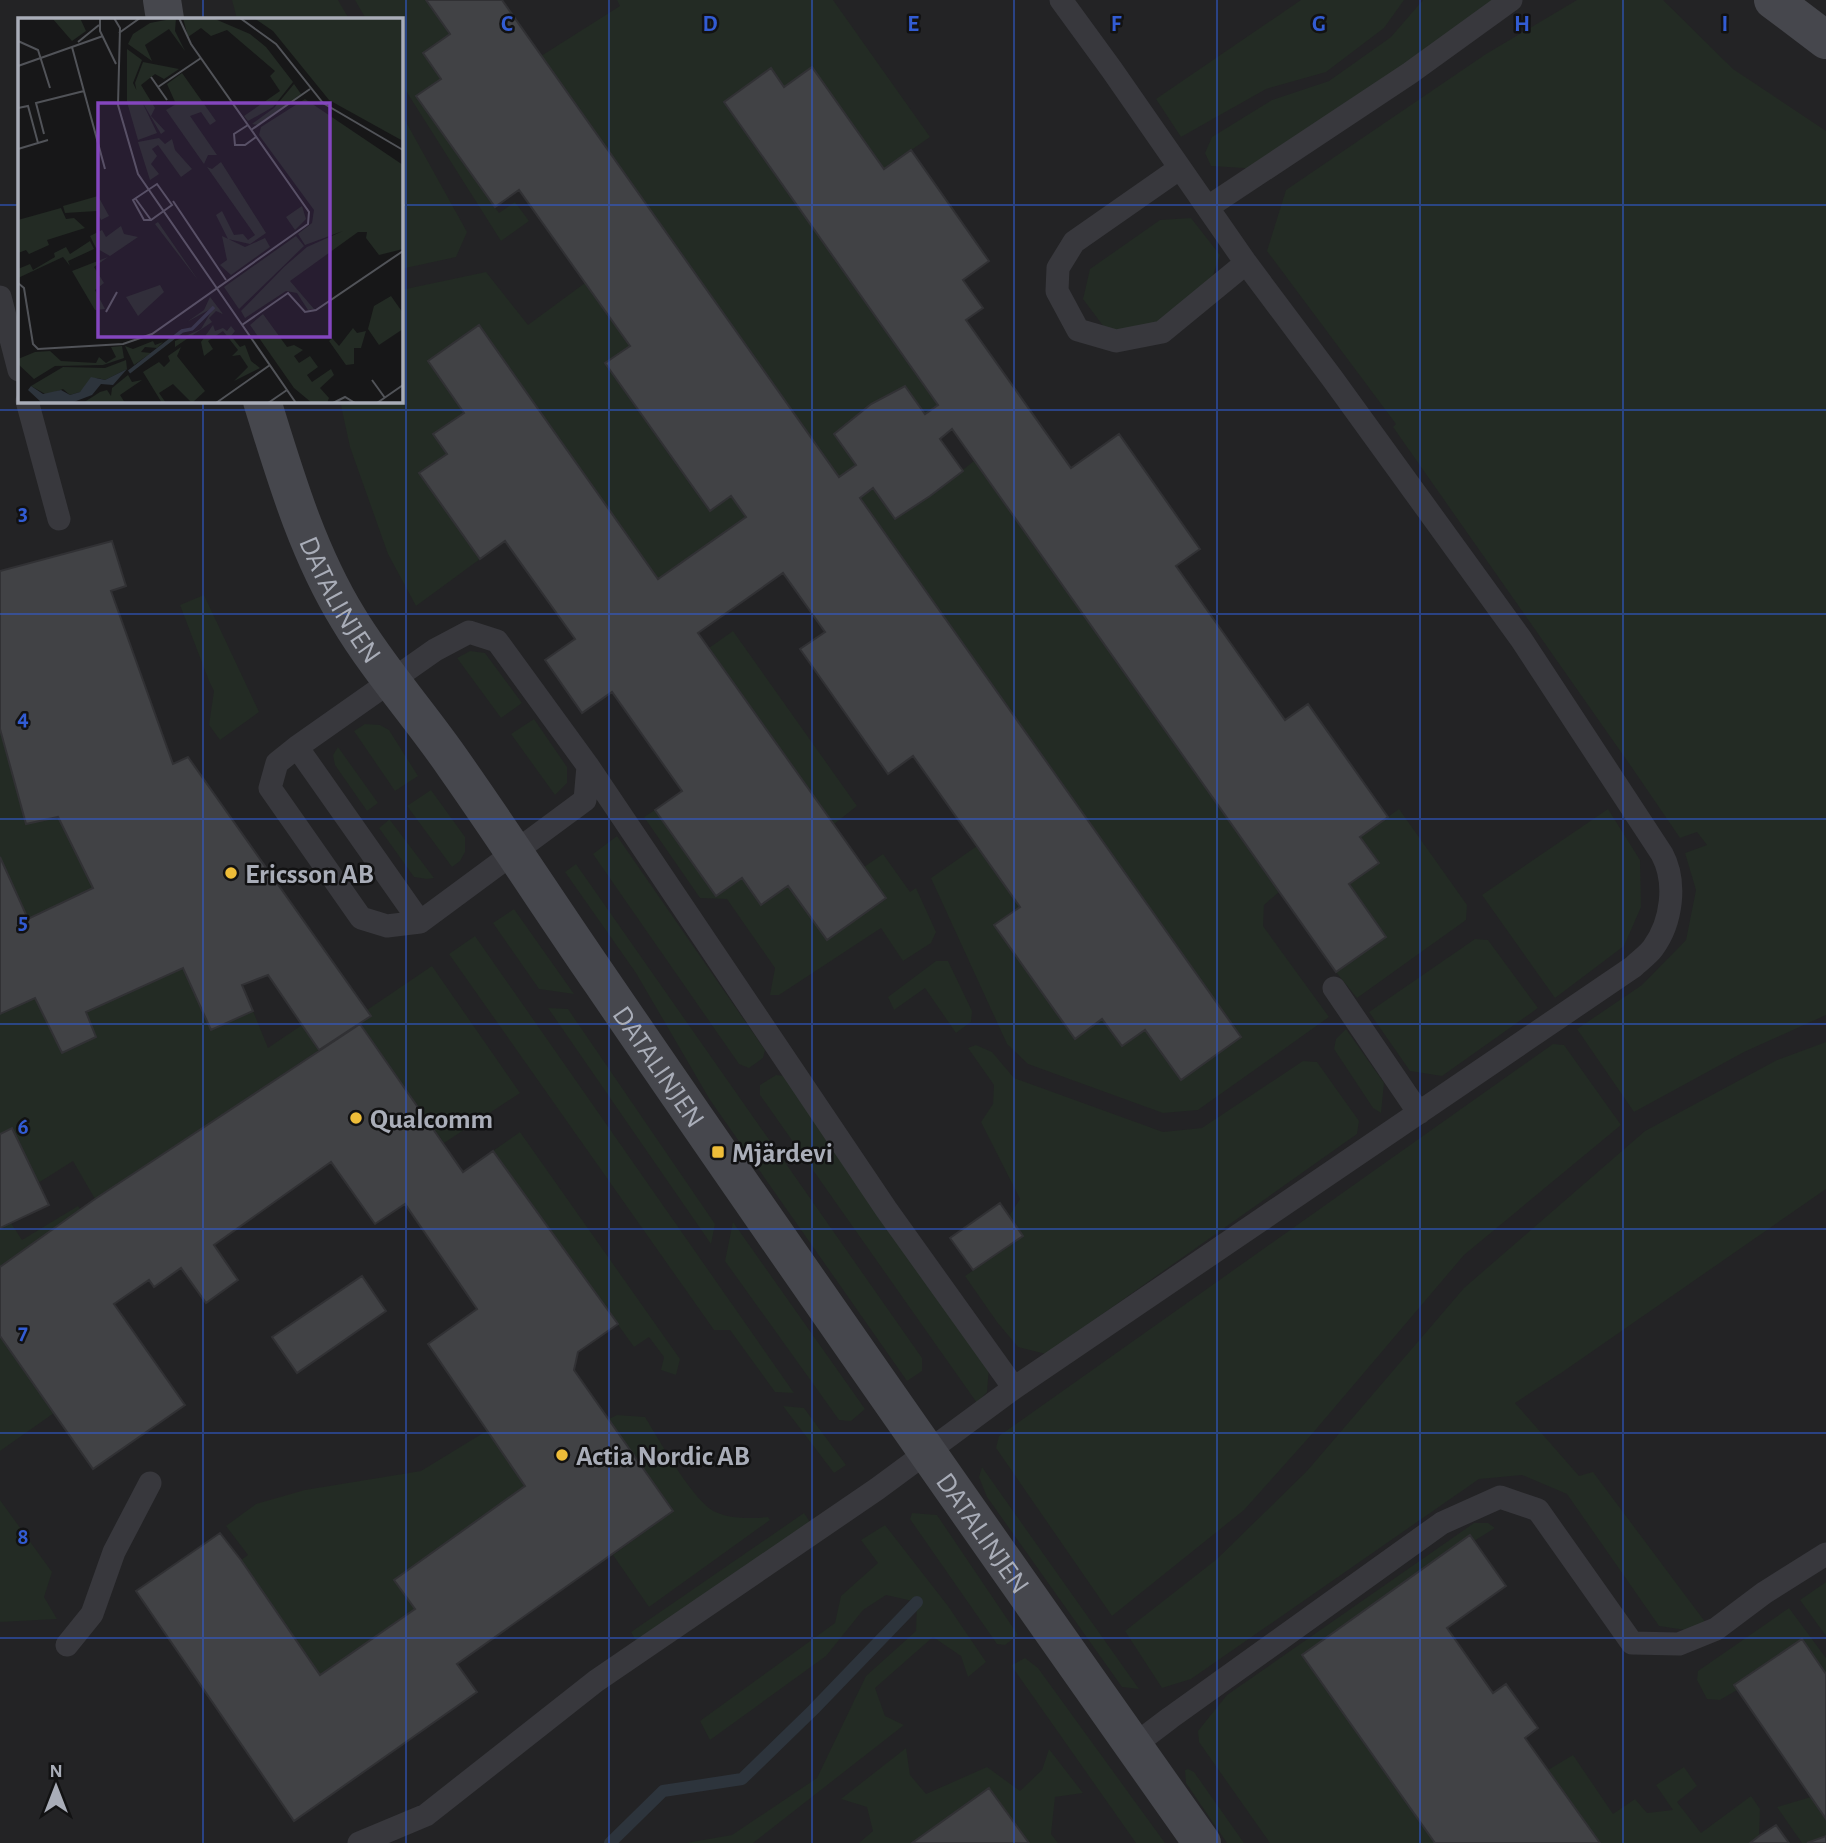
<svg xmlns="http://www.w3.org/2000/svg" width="1826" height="1843" viewBox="0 0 1826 1843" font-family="'Alegreya Sans',sans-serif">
  <rect width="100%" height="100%" fill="#171718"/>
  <!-- built -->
  <path fill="#232325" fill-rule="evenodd" d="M 0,0 L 1826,0 L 1826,1843 L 0,1843 ZM 19,19 L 401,19 L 401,401 L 19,401 Z"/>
  <!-- green -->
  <path fill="#232b24" d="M 232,0 L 338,0 L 349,19 L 237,19 Z
    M 355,0 L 426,0 L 450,34 L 423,53 L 441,79 L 416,96 L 499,213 L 515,202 L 529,221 L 501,241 L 401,83 L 401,19 L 366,19 Z
    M 617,0 L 833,0 L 930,137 L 884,169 L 812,67 L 784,87 L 771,69 L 724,102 L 938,405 L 925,414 L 905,386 L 871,404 L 835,434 L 856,465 L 839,477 L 541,56 L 620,6 Z
    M 1301,0 L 1404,0 L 1384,28 L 1326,72 L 1266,89 L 1181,137 L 1156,99 Z
    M 1423,0 L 1499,0 L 1260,169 L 1211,166 L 1205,153 L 1212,137 L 1272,100 L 1329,81 L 1391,37 Z
    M 1577,0 L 1663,0 L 1733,69 L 1826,131 L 1826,1015 L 1744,1052 L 1634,1112 L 1577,1029 L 1642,985 L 1686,940 L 1696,890 L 1685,853 L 1707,845 L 1697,832 L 1680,838 L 1635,772 L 1393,427 L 1396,424 L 1267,251 L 1286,190 L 1486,54 Z
    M 401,113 L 467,232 L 456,257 L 401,269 Z
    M 1191,218 L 1220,255 L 1212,278 L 1156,325 L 1122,334 L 1104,327 L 1083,299 L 1090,269 L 1160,220 Z
    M 486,272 L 528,325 L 585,283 L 630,346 L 605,364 L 709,511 L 731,496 L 746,517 L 658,579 L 478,325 L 428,361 L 464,413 L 434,434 L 447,454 L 419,473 L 480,559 L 416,606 L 388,554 L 350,447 L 340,401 L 401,401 L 401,290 Z
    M 974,461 L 1279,892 L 1264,905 L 1263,926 L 1329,1017 L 1198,1110 L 1163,1113 L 1028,1064 L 1007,1044 L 931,878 L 977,846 L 1020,907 L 994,925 L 1074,1038 L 1102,1019 L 1122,1046 L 1145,1030 L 1181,1080 L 1241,1037 L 860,498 L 873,488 L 895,518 L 930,496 Z
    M 204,595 L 259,712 L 220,740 L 209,725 L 214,691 L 209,681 L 180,605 Z
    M 733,631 L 857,806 L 834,824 L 709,648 Z
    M 470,651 L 485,653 L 522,703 L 501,718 L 457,658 Z
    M 534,719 L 567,767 L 567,783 L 555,795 L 511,734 Z
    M 365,724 L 380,725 L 389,730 L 418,776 L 395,791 L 354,731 Z
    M 0,729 L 26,823 L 58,817 L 93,888 L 28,919 L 0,857 Z
    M 338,747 L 378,803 L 367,811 L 335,765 L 333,755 Z
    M 431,790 L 465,837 L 465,852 L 460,861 L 452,867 L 407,806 Z
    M 1399,809 L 1467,905 L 1466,920 L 1357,998 L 1336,972 L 1386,937 L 1349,884 L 1379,863 L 1360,837 Z
    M 1608,809 L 1640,860 L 1641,907 L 1624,946 L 1555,998 L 1482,895 Z
    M 655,810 L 716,896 L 742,878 L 762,905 L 788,886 L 827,940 L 886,899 L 864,867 L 883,854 L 910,892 L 916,888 L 936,932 L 931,943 L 903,961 L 881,928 L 779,995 L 770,995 L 775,968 L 727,899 L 700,898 L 644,817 Z
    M 390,819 L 390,820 L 434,878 L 427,879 L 414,877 L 379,828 Z
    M 617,836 L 765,1050 L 763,1058 L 749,1068 L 739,1064 L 593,854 Z
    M 576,864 L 922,1358 L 922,1371 L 907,1381 L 710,1100 L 636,973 L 565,872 Z
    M 514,909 L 574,994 L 539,989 L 493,923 Z
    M 475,936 L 794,1393 L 775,1392 L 730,1330 L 714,1330 L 449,954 Z
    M 1475,939 L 1488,940 L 1538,1008 L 1442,1076 L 1410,1071 L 1369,1012 Z
    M 936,961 L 948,961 L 972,1011 L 971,1022 L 956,1033 L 925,988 L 894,1010 L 888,997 Z
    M 432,966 L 520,1093 L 444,1143 L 360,1024 L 371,1016 L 367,1010 Z
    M 183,968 L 211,1030 L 253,1011 L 268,1048 L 302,1025 L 319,1050 L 95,1199 L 73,1161 L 38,1183 L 13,1128 L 0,1134 L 0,1014 L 35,998 L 63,1053 L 96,1037 L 86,1012 Z
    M 548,1008 L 568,1009 L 715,1224 L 711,1244 Z
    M 1346,1029 L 1384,1083 L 1381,1113 L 1373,1108 L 1334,1049 L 1336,1039 Z
    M 1826,1042 L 1826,1189 L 1564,1371 L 1515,1403 L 1579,1476 L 1593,1472 L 1706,1623 L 1692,1631 L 1659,1626 L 1567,1494 L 1522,1475 L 1479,1479 L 1191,1679 L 1162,1688 L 1125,1631 L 1217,1559 L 1307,1471 L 1464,1288 L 1645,1131 L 1777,1060 Z
    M 1553,1044 L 1564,1045 L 1621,1125 L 1464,1255 L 1312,1434 L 1244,1510 L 1112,1616 L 996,1448 L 999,1436 Z
    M 976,1045 L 992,1052 L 1014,1078 L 1163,1132 L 1202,1128 L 1303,1061 L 1317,1062 L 1359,1121 L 1357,1134 L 1046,1354 L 1018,1347 L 997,1322 L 965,1276 L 1023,1236 L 1009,1216 L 1020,1199 L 981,1122 L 993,1104 L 994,1085 L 968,1048 Z
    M 776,1075 L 785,1076 L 989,1367 L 987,1392 L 977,1403 L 760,1095 L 760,1085 Z
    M 520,1132 L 680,1359 L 676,1375 L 661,1370 L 664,1357 L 649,1337 L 634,1347 L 493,1151 Z
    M 78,1206 L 81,1210 L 0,1267 L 0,1228 L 11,1223 L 22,1240 Z
    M 733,1222 L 865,1409 L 851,1421 L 839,1420 L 725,1261 Z
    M 0,1336 L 54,1413 L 0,1451 Z
    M 783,1406 L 804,1408 L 846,1465 L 834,1473 Z
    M 617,1415 L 645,1417 C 661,1443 687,1490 709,1508 C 722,1519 751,1519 768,1517 L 770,1520 L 649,1607 L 613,1555 L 673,1511 L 609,1419 Z
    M 488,1430 L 525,1486 L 394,1580 L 415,1609 L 320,1675 L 241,1560 L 248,1555 L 226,1526 L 256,1504 L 305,1490 L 421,1471 Z
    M 982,1467 L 1139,1689 L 1122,1687 L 987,1497 L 979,1477 Z
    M 0,1500 L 52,1572 L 44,1597 L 57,1619 L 0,1622 Z
    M 804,1513 L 810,1522 L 637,1643 L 631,1632 Z
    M 912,1513 L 937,1515 L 1018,1635 L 1005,1645 L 997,1644 L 910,1519 Z
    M 1474,1523 L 1488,1523 L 1495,1528 L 1474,1541 L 1470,1536 L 1302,1655 L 1435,1843 L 1270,1843 L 1199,1742 L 1198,1731 L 1227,1695 Z
    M 885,1525 L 948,1606 L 986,1662 L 968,1677 L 961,1656 L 933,1637 L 875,1688 L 885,1716 L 904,1725 L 753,1843 L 686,1843 L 732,1835 L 817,1778 L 866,1676 L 916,1631 L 917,1602 L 886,1595 L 863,1610 L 826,1656 L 710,1740 L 700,1721 L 835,1623 L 841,1596 L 878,1563 L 861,1540 Z
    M 1826,1582 L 1826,1636 L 1800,1600 Z
    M 1789,1608 L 1826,1658 L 1826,1674 L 1801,1639 L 1734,1685 L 1737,1690 L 1720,1700 L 1707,1699 L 1697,1680 L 1698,1671 Z
    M 1025,1658 L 1038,1668 L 1165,1843 L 1136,1843 L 1013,1668 L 1012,1665 Z
    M 906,1748 L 910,1775 L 926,1794 L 987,1767 L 1020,1791 L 1042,1770 L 1049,1749 L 1083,1793 L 1055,1797 L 1051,1834 L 1058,1843 L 1029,1843 L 989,1788 L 912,1843 L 859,1843 L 873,1831 L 867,1807 L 841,1799 Z
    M 1573,1755 L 1613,1814 L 1635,1799 L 1647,1813 L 1673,1810 L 1656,1785 L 1684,1767 L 1697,1786 L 1677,1802 L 1701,1833 L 1751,1796 L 1760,1809 L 1759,1836 L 1750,1843 L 1600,1843 L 1548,1770 Z
    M 1188,1769 L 1194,1772 L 1244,1843 L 1227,1843 L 1186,1783 L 1185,1770 Z
    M 1811,1797 L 1826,1819 L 1826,1836 L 1807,1843 L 1802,1843 L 1777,1807 Z"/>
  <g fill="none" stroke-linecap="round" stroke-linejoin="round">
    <!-- stream -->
    <path stroke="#2d343c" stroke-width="12" d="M 610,1843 L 663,1791 L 742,1779 L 813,1710 L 917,1602"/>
  </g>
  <!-- building -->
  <path fill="#414245" stroke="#313134" stroke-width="2" d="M 426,0 L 502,0 L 839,477 L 856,465 L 834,434 L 871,404 L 905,386 L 925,414 L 938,405 L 724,102 L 771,68 L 784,87 L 812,67 L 884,169 L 911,150 L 989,261 L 963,280 L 983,308 L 966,320 L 1071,468 L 1119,434 L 1200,549 L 1176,566 L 1285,720 L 1308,704 L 1388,817 L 1360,837 L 1379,863 L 1349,884 L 1386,937 L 1336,972 L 952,429 L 940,439 L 963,471 L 930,496 L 895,519 L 873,488 L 860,498 L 1241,1037 L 1181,1080 L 1145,1030 L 1122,1046 L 1102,1019 L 1075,1039 L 994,925 L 1020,907 L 913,756 L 888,774 L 800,649 L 825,632 L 783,573 L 698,633 L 886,898 L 827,940 L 788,886 L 761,905 L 742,878 L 716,896 L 655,810 L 682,791 L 612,692 L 582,713 L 545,660 L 575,639 L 505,541 L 480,559 L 419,473 L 447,454 L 433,434 L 464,413 L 428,361 L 479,325 L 658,579 L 746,517 L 731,496 L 710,511 L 605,363 L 630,346 L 519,190 L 495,207 L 416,96 L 441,79 L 423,53 L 450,34 Z
    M 112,541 L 126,586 L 111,591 L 173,764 L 188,757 L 371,1016 L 319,1050 L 268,975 L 242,985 L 253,1011 L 211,1030 L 183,968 L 86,1012 L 96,1037 L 62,1053 L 35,998 L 0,1014 L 0,857 L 28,919 L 93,888 L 58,817 L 26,824 L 0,729 L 0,571 Z
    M 360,1024 L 463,1172 L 493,1151 L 618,1324 L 578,1352 L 574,1370 L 673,1511 L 457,1664 L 477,1692 L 294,1821 L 136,1591 L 220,1533 L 241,1560 L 320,1675 L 415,1609 L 394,1580 L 525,1486 L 428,1344 L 477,1309 L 405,1204 L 375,1224 L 331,1162 L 214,1245 L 238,1280 L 206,1303 L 181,1268 L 154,1287 L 149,1280 L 114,1304 L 185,1405 L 93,1469 L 0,1336 L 0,1267 L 95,1199 Z
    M 12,1128 L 49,1205 L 0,1228 L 0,1134 Z
    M 1000,1203 L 1023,1236 L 973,1270 L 950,1238 Z
    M 362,1276 L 386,1311 L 297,1373 L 272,1337 Z
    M 1470,1535 L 1506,1586 L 1447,1628 L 1493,1693 L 1506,1684 L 1538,1728 L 1525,1738 L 1600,1843 L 1435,1843 L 1302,1655 Z
    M 1802,1639 L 1826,1674 L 1826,1819 L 1734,1685 Z
    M 989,1788 L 1029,1843 L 912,1843 Z
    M 1776,1825 L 1789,1843 L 1750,1843 L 1759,1836 Z
    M 1826,1836 L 1826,1843 L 1807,1843 Z"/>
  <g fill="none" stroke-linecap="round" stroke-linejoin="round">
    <!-- lane -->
    <path stroke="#38383d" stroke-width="23" d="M 1180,168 L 1074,242 L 1058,268 L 1057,291 L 1078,330 L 1116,341 L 1162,332 L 1246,263
      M 1208,207 L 1410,73 L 1511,0
      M 0,297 L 19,370
      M 27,401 L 59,519
      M 469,632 L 497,641 L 588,766 L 585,800 L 420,922 L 387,926 L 361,918 L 270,788 L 277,763 L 297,747 L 435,650 Z
      M 297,747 L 420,922
      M 588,766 L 886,1209 L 1014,1388
      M 1334,988 L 1419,1113
      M 67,1645 L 92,1614 L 114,1552 L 150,1483
      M 1133,1746 L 1170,1718 L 1442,1523 L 1500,1497 L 1538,1510 L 1632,1643 L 1679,1644 L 1716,1629 L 1764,1593 L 1826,1554
      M 359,1843 L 426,1815 L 596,1681 L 877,1489 L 1014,1388 L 1633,967 C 1639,961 1648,955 1653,948 C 1672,922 1677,882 1662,854 L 1521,639 L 1332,378 L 1246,263 L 1112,70 L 1061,0"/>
    <!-- secondary -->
    <g stroke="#46474d" stroke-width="38">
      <path d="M 162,0 L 165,19"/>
      <path d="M 1773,0 L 1826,40"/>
      <path id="s1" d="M 262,401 C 285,475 307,551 348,618 C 379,670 421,716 455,766 C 505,837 552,910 601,981 C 799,1271 1000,1557 1202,1843"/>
    </g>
  </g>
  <!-- grid -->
  <path fill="none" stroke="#325cd3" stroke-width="2" stroke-opacity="0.55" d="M 203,0 L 203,19M 406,0 L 406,1843M 609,0 L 609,1843M 812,0 L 812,1843M 1014,0 L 1014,1843M 1217,0 L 1217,1843M 1420,0 L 1420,1843M 1623,0 L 1623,1843M 0,205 L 19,205M 401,205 L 1826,205M 203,401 L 203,1843M 0,410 L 1826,410M 0,614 L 1826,614M 0,819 L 1826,819M 0,1024 L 1826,1024M 0,1229 L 1826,1229M 0,1433 L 1826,1433M 0,1638 L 1826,1638"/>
  <!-- markers -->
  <g fill="#eebd39" stroke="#121213" stroke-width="2.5">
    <circle cx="231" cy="873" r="7"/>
    <circle cx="356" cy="1118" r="7"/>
    <rect x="711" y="1145" width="14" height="14" rx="3.5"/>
    <circle cx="562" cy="1455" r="7"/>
  </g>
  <g text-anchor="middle" stroke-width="5" stroke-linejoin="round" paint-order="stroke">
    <!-- street labels -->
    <g font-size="28" fill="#a9adb8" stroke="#121213">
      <text dy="10" stroke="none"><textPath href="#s1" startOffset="214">DATALINJEN</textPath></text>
      <text dy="10" stroke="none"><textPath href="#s1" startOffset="780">DATALINJEN</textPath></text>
      <text dy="10" stroke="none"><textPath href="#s1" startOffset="1348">DATALINJEN</textPath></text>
    </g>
    <!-- poi labels -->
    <g font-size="28" font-weight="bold" fill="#a9adb8" stroke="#121213" text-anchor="start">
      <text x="245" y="883">Ericsson AB</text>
      <text x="370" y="1128">Qualcomm</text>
      <text x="732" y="1162">Mjärdevi</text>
      <text x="576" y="1465">Actia Nordic AB</text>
    </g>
  </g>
  <!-- overview -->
  <g transform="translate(18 18)">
    <rect width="385" height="385" fill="#171718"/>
    <path d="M 34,0 L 62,0 L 68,13 L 54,23 ZM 158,0 L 157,13 L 167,33 L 151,11 L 127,27 L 134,43 L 110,26 L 115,16 L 132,5 ZM 165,0 L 197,1 L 232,16 L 248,29 L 275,64 L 255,89 L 230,103 L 226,98 L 262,73 L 252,58 L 257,53 L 209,12 L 193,18 L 183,10 L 170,19 ZM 236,0 L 385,0 L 385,123 L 311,82 L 255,13 ZM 109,31 L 124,42 L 115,65 L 139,115 L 120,122 L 109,84 ZM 125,44 L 161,51 L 146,61 L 137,56 L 123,67 L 137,90 L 133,98 L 147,113 L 143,116 L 119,75 L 117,65 ZM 164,55 L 198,103 L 192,107 L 183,94 L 172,98 L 199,137 L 190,137 L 186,146 L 148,92 L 158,86 L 149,66 ZM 276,66 L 283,76 L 240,107 L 234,106 L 256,90 ZM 287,81 L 385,147 L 385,231 L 361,237 L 348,220 L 349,214 L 340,214 L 272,263 L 296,291 L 290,292 L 279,275 L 268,273 L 227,300 L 223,293 L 266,249 L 289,229 L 325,213 L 287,227 L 280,216 L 294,205 L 296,192 L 241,117 L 243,109 ZM 141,120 L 147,126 L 154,121 L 157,132 L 174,151 L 163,159 L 140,127 L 134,131 L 139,138 L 133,146 L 141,156 L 132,162 L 120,124 ZM 203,144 L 248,215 L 232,226 L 210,221 L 198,197 L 204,193 L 216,217 L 225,216 L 230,222 L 237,217 L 189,149 L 194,151 ZM 80,178 L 91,198 L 83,202 L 79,193 L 47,195 L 45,188 ZM 284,188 L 288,201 L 277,212 L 268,199 ZM 43,190 L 48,201 L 56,200 L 67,210 L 29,222 L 31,227 L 11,236 L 8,232 L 0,235 L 0,202 ZM 140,204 L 180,262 L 137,206 ZM 103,208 L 106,216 L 120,219 L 92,238 L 78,230 L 72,218 L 84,212 L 88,219 ZM 204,218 L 227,229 L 247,220 L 252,229 L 213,257 L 202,247 L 209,242 ZM 278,218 L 286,228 L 221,291 L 206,269 ZM 72,223 L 76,231 L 50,243 L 52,248 L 45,239 L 0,260 L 0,251 L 12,246 L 15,252 L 37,239 L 36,235 L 48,229 L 52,236 ZM 90,239 L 76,249 L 86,265 L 77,272 L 87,291 L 77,292 L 54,253 ZM 142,267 L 146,274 L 120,298 L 108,279 ZM 373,278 L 385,295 L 385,311 L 361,327 L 350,311 L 356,288 ZM 192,279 L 205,296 L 198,293 L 191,300 L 194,304 L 157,329 L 157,323 L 183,311 L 196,289 L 169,304 L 186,292 ZM 245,296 L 269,329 L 276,327 L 285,332 L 276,338 L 281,345 L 292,338 L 300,349 L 289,357 L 294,364 L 313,351 L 316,357 L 302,370 L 311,380 L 309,385 L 294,385 L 276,370 L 232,307 ZM 195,307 L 197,313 L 205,310 L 209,313 L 213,308 L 217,313 L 213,318 L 222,329 L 227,327 L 233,343 L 242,350 L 216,363 L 230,349 L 222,337 L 214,338 L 220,332 L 205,313 L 190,323 L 195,331 L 186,338 L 183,324 ZM 335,310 L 339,315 L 348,313 L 343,330 L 336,330 L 336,346 L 328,347 L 311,323 L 314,320 L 321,328 ZM 135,323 L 137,327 L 145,324 L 139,330 L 127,329 L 123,334 L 133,335 L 116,347 L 107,328 L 115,331 ZM 104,328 L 106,340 L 85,347 L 37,348 L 16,361 L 0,346 L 0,341 L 17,334 L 32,333 L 43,343 L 78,345 L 81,339 L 88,345 L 98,339 L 93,329 ZM 163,329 L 159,338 L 187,373 L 174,385 L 155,366 L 141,375 L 148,385 L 144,385 L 125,354 L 141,344 L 146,349 L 152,343 L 150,338 ZM 108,342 L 109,351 L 87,362 L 79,360 L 62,374 L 52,377 L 45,371 L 29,377 L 13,368 L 45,349 L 87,350 ZM 110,357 L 114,364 L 124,362 L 102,377 L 107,385 L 65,385 L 82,374 L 89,372 L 93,378 L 94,370 Z" fill="#232b24"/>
    <path d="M 109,351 L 95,367 L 83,366 L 74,377 L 53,385 L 24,385 L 10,372 L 13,368 L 25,376 L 43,372 L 52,377 L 62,374 L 73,359 L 87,362 Z" fill="#2d343c"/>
    <path fill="none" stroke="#2d343c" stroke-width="3.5" d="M 111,354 L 164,313 L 174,311 L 196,289"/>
    <path fill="none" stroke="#515358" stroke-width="2" d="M 82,0 L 82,13 L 98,46M 96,0 L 102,10 L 100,87 L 120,156 L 278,385M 222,0 L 258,26 L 305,85 L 385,132M 101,15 L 122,0M 0,23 L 20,32 L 32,70M 60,24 L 81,7M 54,29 L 87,151M 0,48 L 85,18M 133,59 L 149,82M 140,69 L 183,40M 0,90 L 10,88 L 20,125M 230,107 L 216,116 L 217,127 L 227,127 L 238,119M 233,112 L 292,71M 26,116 L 18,85 L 66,73M 0,131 L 30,122M 139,166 L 154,187 L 133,202 L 126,202 L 115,182 ZM 117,180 L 133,202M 155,183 L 208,262M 0,265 L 6,270 L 15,326 L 20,331 L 105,326 L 134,316 L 290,206 L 291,194 L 173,26 L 161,0M 88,294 L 99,274M 224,307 L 270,275 L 287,294 L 298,292 L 385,233M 354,362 L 367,380M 198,385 L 252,347M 250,385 L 269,372M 315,385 L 327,379 L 337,385M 359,385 L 385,367"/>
    <path fill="#8446be" fill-opacity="0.15" stroke="#8446be" stroke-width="3.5" d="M 80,85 L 312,85 L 312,319 L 80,319 Z"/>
    <rect width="385" height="385" fill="none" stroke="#a9adb8" stroke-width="3.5"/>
  </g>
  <g font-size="23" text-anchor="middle" font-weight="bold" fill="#325cd3" stroke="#121213" stroke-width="5" stroke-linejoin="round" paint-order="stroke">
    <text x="507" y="31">C</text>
    <text x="710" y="31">D</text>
    <text x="913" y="31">E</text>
    <text x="1116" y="31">F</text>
    <text x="1319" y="31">G</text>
    <text x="1522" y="31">H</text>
    <text x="1725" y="31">I</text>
    <text x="23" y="520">3</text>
    <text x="23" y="725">4</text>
    <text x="23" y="929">5</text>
    <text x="23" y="1134">6</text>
    <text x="23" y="1339">7</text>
    <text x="23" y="1544">8</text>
  </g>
  <!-- north arrow -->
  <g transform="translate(56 1787)" stroke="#121213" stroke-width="5" paint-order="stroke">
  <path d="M0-5L12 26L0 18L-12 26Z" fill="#a9adb8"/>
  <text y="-10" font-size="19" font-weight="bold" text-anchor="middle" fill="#a9adb8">N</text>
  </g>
</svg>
